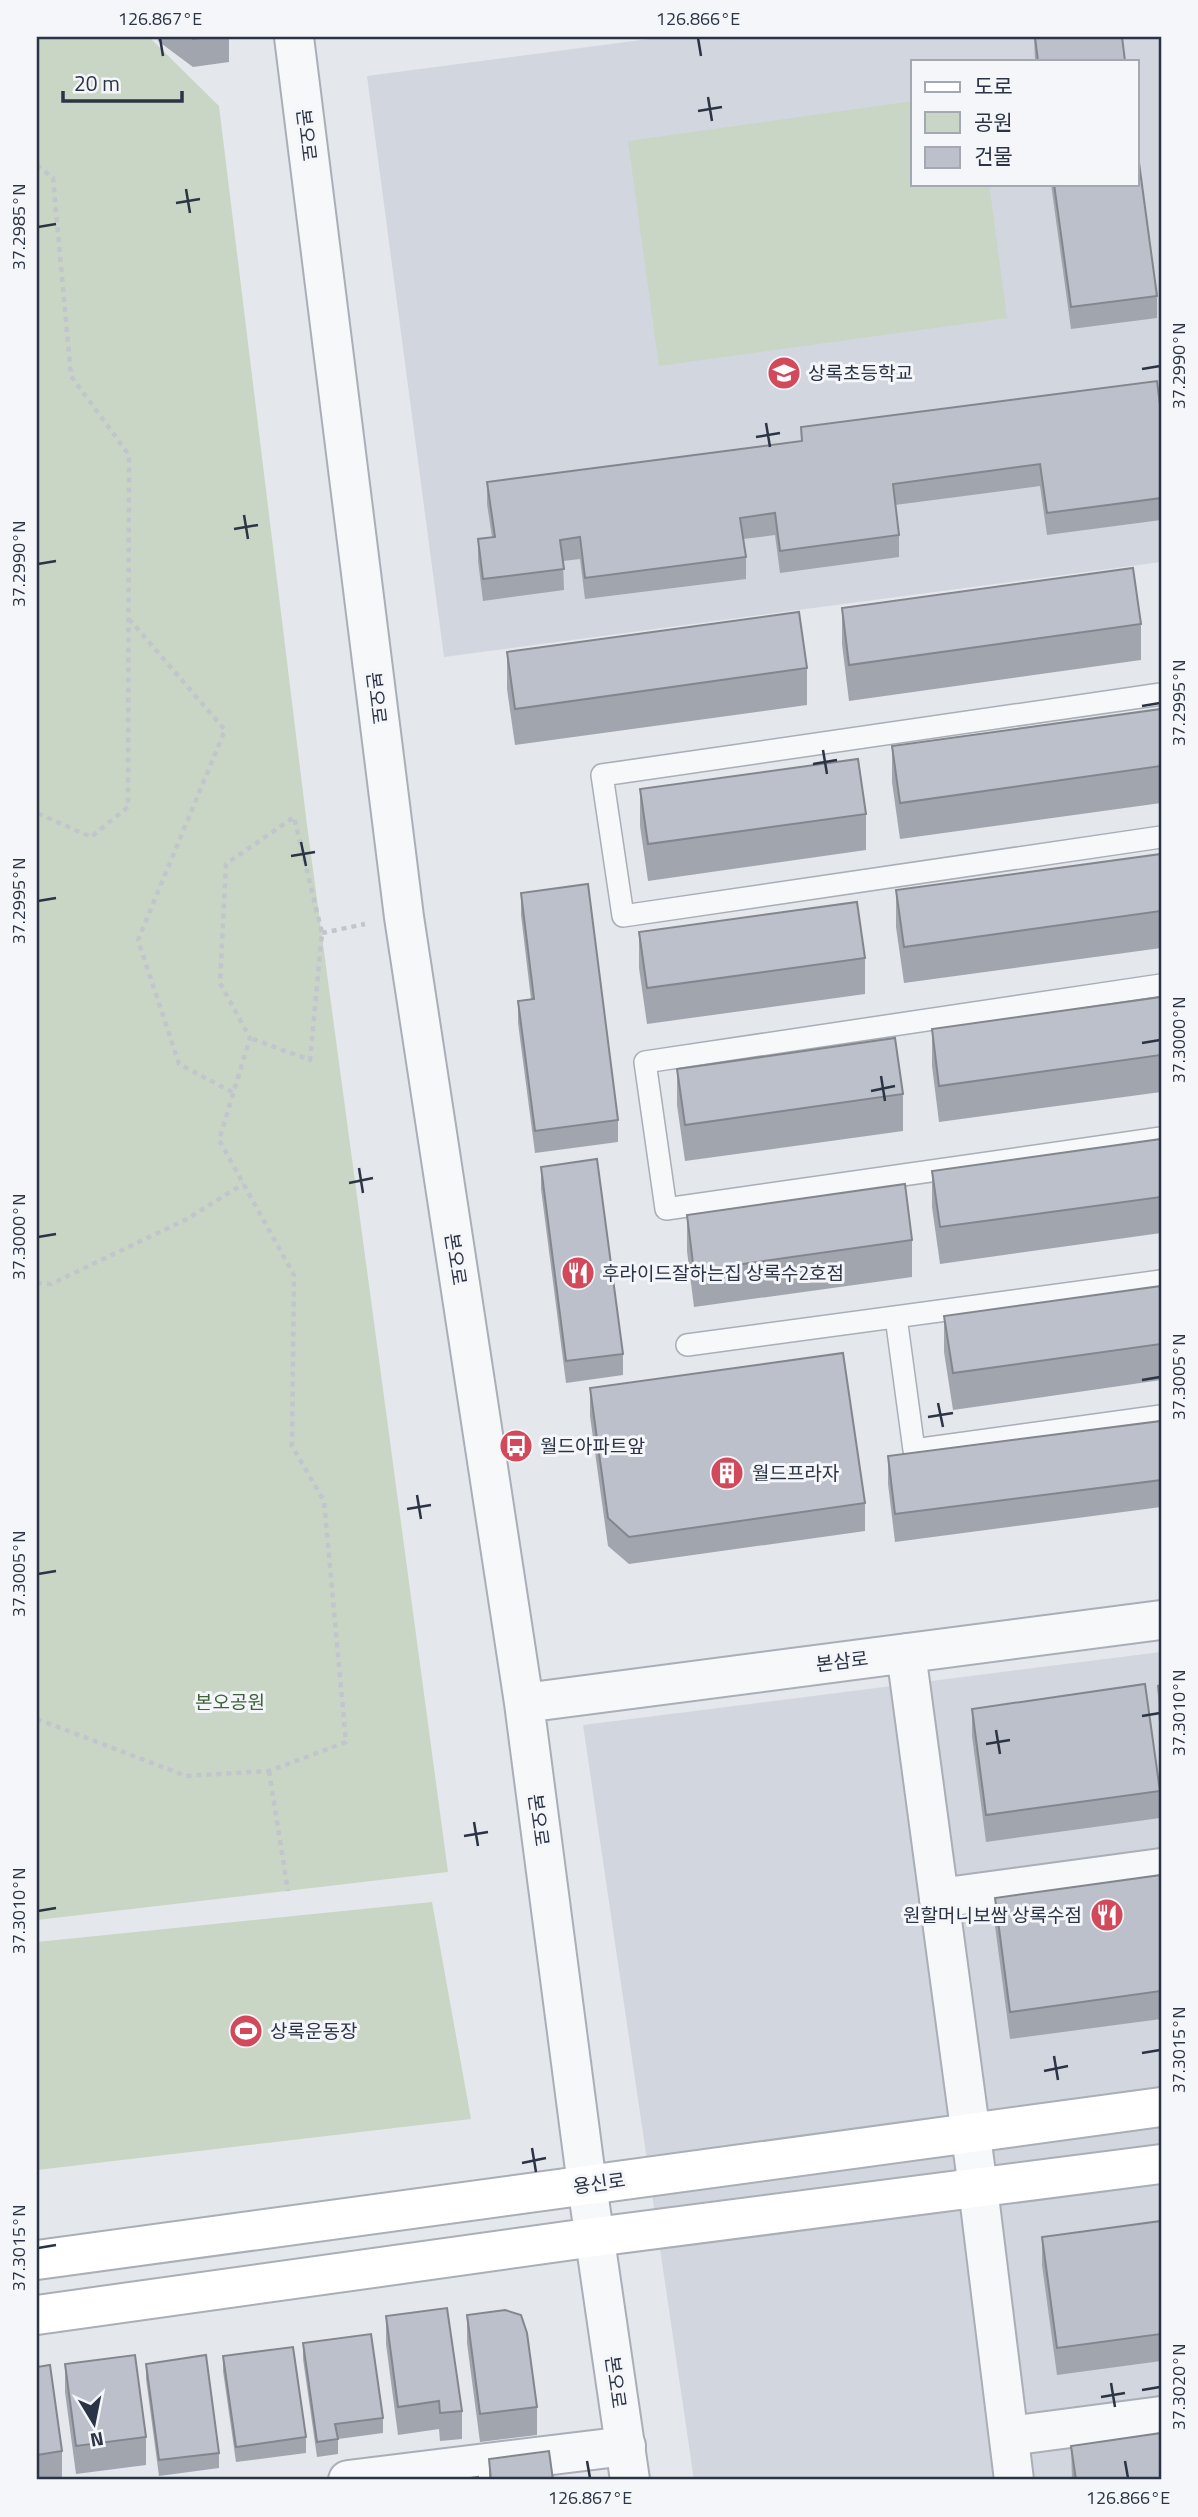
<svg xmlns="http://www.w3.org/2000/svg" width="1198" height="2517" viewBox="0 0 1198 2517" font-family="'Titillium Web','Noto Sans KR',sans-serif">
  <rect width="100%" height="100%" fill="#e4e7ec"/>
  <!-- built -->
  <path fill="#d2d6de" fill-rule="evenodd" d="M 664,37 L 1161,37 L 1161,562 L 444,657 L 367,76 ZM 913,61 L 1137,61 L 1137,184 L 913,184 Z
    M 1161,1652 L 1161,2480 L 694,2480 L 583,1725 Z"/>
  <!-- park -->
  <path fill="#c9d6c5" d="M 37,37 L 149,37 L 219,106 L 307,825 L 448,1872 L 37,1920 Z
    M 913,101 L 913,184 L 989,184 L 1007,318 L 659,366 L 628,141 Z
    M 432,1902 L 471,2119 L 37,2170 L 37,1942 Z"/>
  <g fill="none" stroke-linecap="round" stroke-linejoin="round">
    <defs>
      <path id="service" d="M 1161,694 L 602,775 L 623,916 L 1161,837
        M 1161,985 L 645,1062 L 666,1209 L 1161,1138
        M 896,1317 L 914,1450 L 1161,1416
        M 687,1345 L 1161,1281"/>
      <path id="minor" d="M 939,1898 L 1161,1868
        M 1009,2436 L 1161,2416
        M 348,2480 L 626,2446"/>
      <path id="tertiary" d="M 294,37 L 404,917 L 524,1703 L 587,2185 L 630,2480
        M 906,1653 L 978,2188 L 1014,2480
        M 524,1703 L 1161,1620"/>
      <path id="secondary" d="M 37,2260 L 1161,2107
        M 37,2315 L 595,2237 L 1161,2164"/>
    </defs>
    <!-- service casing -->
    <use href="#service" stroke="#a9aeb7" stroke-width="24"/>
    <!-- minor casing -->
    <use href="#minor" stroke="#a9aeb7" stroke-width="42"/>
    <!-- tertiary casing -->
    <use href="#tertiary" stroke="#a9aeb7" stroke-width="42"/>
    <!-- secondary casing -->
    <use href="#secondary" stroke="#a9aeb7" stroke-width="42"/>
    <!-- path -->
    <path stroke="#c2c5cb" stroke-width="4.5" stroke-dasharray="5 5" stroke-linecap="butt" d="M 37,165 L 53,178 L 71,376 L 129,455 L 128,807 L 91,837 L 37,813
      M 129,619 L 225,730 L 138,940 L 179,1064 L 234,1093
      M 322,933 L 365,924
      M 37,1283 L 51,1284 L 187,1219 L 243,1184
      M 37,1719 L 186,1776 L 269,1771 L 346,1742 L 324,1501 L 292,1446 L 294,1275 L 219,1140 L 250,1038 L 220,983 L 226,864 L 294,817 L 322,933 L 310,1060 L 250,1038
      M 269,1771 L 288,1891"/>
    <!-- service -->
    <use href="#service" stroke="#f7f8fa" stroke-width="21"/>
    <!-- minor -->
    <use href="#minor" stroke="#f7f8fa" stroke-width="38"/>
    <!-- tertiary -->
    <use href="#tertiary" stroke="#f7f8fa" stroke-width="38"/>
    <!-- secondary -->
    <use href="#secondary" stroke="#fff" stroke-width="38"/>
  </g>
  <!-- wall -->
  <path fill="#a1a5ae" d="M 157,37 L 229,37 L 229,62 L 193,67 L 158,41 Z
    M 1034,37 L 1122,37 L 1125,61 L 1035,61 Z
    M 1051,184 L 1137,184 L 1157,296 L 1157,318 L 1071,329 Z
    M 1161,413 L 1161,520 L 1047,535 L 1040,486 L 895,505 L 899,535 L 899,557 L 780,573 L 775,535 L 743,539 L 746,557 L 746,579 L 585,599 L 580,559 L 563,561 L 564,590 L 483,601 L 478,561 L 478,539 L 492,537 L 487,504 L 487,482 L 801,441 L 801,427 Z
    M 842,608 L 1141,624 L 1141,660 L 849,701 L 842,644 Z
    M 507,652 L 807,668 L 807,705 L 515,745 L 507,689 Z
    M 1161,709 L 1161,803 L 900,839 L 892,782 L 892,746 Z
    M 640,789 L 866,814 L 866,850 L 648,881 L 640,826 Z
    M 1161,854 L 1161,948 L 904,983 L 896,927 L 896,890 Z
    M 521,893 L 618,1120 L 618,1142 L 535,1153 L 518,1023 L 518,1001 L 531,999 L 521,915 Z
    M 639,932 L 865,958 L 865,994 L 647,1024 L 639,968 Z
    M 1161,997 L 1161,1092 L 939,1122 L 932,1066 L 932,1029 Z
    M 677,1069 L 903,1094 L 903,1131 L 685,1161 L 677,1105 Z
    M 1161,1139 L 1161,1233 L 940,1264 L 932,1207 L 932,1171 Z
    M 541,1167 L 623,1354 L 623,1375 L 566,1383 L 541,1189 Z
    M 687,1215 L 912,1240 L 912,1277 L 694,1307 L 687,1251 Z
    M 1161,1286 L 1161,1380 L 953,1410 L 944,1352 L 944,1316 Z
    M 590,1388 L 865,1503 L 865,1531 L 629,1564 L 608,1546 L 590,1416 Z
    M 1161,1421 L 1161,1507 L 895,1542 L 888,1484 L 888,1456 Z
    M 1161,1685 L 1161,1741 L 1158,1714 L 1158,1686 Z
    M 972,1709 L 1160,1791 L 1160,1818 L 986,1842 L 972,1736 Z
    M 1161,1875 L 1161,2019 L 1010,2039 L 995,1926 L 995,1898 Z
    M 1161,2221 L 1161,2361 L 1057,2375 L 1042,2265 L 1042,2237 Z
    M 467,2315 L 537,2407 L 537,2435 L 480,2442 L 467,2343 Z
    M 386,2316 L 462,2411 L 462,2439 L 440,2441 L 439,2429 L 398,2435 L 386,2344 Z
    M 303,2343 L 383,2418 L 383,2433 L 338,2439 L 338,2454 L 317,2457 L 303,2359 Z
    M 223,2356 L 306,2437 L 306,2453 L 236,2462 L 223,2371 Z
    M 65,2364 L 146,2437 L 146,2465 L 76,2474 L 65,2392 Z
    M 146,2364 L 219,2453 L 219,2468 L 159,2476 L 146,2379 Z
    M 37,2367 L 62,2451 L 62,2479 L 51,2480 L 37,2480 Z
    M 1071,2446 L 1161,2480 L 1072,2480 Z
    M 489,2459 L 553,2480 L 489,2480 Z"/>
  <!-- building -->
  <path fill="#bbc0ca" stroke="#83868d" stroke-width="2" d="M 190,37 L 208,37 L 193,39 Z
    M 1035,37 L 1122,37 L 1125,61 L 1038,61 Z
    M 1137,148 L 1157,296 L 1071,307 L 1054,184 L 1137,184 Z
    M 1157,381 L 1161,413 L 1161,498 L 1047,513 L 1040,464 L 893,484 L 899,535 L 780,551 L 775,513 L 740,518 L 746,557 L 585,578 L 580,537 L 560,540 L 564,569 L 483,579 L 478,539 L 495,537 L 487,482 L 802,441 L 801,427 Z
    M 1133,568 L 1141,624 L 849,665 L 842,608 Z
    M 799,612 L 807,668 L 515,709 L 507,652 Z
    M 1161,709 L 1161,766 L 900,803 L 892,746 Z
    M 858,759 L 866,814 L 648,844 L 640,789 Z
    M 1161,854 L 1161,911 L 904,947 L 896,890 Z
    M 588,884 L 618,1120 L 535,1131 L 518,1001 L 534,999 L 521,893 Z
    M 857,902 L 865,958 L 647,988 L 639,932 Z
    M 1161,997 L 1161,1055 L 939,1086 L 932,1029 Z
    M 895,1038 L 903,1094 L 685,1125 L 677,1069 Z
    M 1161,1139 L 1161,1197 L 940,1227 L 932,1171 Z
    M 597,1159 L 623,1354 L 566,1361 L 541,1167 Z
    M 905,1184 L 912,1240 L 694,1271 L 687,1215 Z
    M 1161,1286 L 1161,1344 L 953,1373 L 944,1316 Z
    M 843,1353 L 865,1503 L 629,1537 L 608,1518 L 590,1388 Z
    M 1161,1421 L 1161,1480 L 895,1514 L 888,1456 Z
    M 1145,1684 L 1160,1791 L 986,1815 L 972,1709 Z
    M 1161,1685 L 1161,1713 L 1158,1686 Z
    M 1161,1875 L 1161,1991 L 1010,2012 L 995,1898 Z
    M 1161,2221 L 1161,2334 L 1057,2348 L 1042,2237 Z
    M 447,2308 L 462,2411 L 440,2413 L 439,2401 L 398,2407 L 386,2316 Z
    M 505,2310 L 521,2315 L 527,2333 L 537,2407 L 480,2414 L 467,2315 Z
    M 371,2334 L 383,2418 L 335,2424 L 338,2439 L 317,2442 L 303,2343 Z
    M 293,2347 L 306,2437 L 236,2447 L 223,2356 Z
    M 135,2355 L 146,2437 L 76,2446 L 65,2364 Z
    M 206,2355 L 219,2453 L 159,2460 L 146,2364 Z
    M 50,2365 L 62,2451 L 37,2455 L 37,2367 Z
    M 1161,2433 L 1161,2480 L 1076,2480 L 1071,2446 Z
    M 549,2451 L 553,2480 L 491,2480 L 489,2459 Z
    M 478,2477 L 478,2480 L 456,2480 Z"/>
  <!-- ticks -->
  <path fill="none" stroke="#2b3445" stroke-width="2.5" d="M 160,38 L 163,56M 698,38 L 701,56M 708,97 L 712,121M 698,111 L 722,107M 186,189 L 190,213M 176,203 L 200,199M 38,227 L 56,224M 1142,369 L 1160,366M 766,423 L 770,447M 756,437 L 780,433M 244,515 L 248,539M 234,529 L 258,525M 38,564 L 56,561M 1142,706 L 1160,703M 823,750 L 827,774M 813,764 L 837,760M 301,842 L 306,866M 291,856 L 315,852M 38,901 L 56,898M 1142,1043 L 1160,1040M 881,1076 L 885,1101M 871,1091 L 895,1086M 359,1168 L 363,1193M 349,1183 L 373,1178M 38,1237 L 56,1234M 1142,1380 L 1160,1377M 938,1403 L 943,1427M 928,1417 L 953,1413M 417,1495 L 421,1519M 407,1509 L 431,1505M 38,1574 L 56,1571M 1142,1716 L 1160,1713M 996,1730 L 1000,1754M 986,1744 L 1010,1740M 474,1822 L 478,1846M 464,1836 L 488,1832M 38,1911 L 56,1908M 1142,2053 L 1160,2050M 1054,2056 L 1058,2080M 1044,2071 L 1068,2066M 532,2148 L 536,2172M 522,2163 L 546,2158M 38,2248 L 56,2245M 1111,2383 L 1115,2407M 1142,2390 L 1160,2387M 1101,2397 L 1125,2393M 587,2461 L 590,2478M 1125,2461 L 1128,2478"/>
  <!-- icons -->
  <defs>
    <symbol id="school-disc" viewBox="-11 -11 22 22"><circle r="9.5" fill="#d1495b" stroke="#f4f6f9"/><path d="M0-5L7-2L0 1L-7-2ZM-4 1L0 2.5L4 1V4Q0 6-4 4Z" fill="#fff"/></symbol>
    <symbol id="restaurant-disc" viewBox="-11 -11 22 22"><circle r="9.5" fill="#d1495b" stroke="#f4f6f9"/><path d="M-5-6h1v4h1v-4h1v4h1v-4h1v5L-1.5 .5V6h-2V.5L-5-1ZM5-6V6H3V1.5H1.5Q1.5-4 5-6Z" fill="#fff"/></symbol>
    <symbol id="bus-disc" viewBox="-11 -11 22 22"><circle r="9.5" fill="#d1495b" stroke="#f4f6f9"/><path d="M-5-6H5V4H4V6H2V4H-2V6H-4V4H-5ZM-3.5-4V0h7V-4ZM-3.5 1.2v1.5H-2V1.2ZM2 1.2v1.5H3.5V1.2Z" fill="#fff"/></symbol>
    <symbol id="building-disc" viewBox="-11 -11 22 22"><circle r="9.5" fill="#d1495b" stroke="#f4f6f9"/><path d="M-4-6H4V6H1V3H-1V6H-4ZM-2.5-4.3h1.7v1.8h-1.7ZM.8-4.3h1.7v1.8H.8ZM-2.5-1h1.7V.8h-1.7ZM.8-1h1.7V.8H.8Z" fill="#fff"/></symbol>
    <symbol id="stadium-disc" viewBox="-11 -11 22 22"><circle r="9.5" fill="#d1495b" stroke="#f4f6f9"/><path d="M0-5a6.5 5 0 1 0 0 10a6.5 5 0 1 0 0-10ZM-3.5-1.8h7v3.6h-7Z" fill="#fff"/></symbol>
  </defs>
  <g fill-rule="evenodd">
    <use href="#school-disc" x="765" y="354" width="38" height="38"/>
    <use href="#restaurant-disc" x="559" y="1254" width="38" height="38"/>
    <use href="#bus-disc" x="497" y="1427" width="38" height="38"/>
    <use href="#building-disc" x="708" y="1454" width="38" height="38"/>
    <use href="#restaurant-disc" x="1088" y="1896" width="38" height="38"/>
    <use href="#stadium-disc" x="227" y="2012" width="38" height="38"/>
  </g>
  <g text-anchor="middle" stroke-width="6" stroke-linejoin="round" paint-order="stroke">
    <!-- street labels -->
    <g font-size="19" fill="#2b3445" stroke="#f4f6f9">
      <text transform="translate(307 135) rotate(83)" y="7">본오로</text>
      <text transform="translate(377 698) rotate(83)" y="7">본오로</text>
      <text transform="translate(456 1259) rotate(81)" y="7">본오로</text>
      <text transform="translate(842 1661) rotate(-7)" y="7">본삼로</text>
      <text transform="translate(539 1820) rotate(82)" y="7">본오로</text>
      <text transform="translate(599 2183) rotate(-8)" y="7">용신로</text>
      <text transform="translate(616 2382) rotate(82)" y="7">본오로</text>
    </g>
    <!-- poi labels -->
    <g font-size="19" fill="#2b3445" stroke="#f4f6f9" text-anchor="start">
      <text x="808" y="380">상록초등학교</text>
      <text x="602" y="1280">후라이드잘하는집 상록수2호점</text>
      <text x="540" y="1453">월드아파트앞</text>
      <text x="752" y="1480">월드프라자</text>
      <text x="1082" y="1922" text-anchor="end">원할머니보쌈 상록수점</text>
      <text x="270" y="2038">상록운동장</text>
    </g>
    <!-- park labels -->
    <g font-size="19" fill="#3f6138" stroke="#f4f6f9">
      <text x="230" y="1709">본오공원</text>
    </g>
  </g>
  <!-- border -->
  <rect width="1198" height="2517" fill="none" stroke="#f4f6f9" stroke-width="77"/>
  <!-- legend -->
  <rect x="911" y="60" width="228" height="126" fill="#f4f6f9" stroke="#a4a8b1" stroke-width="2"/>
  <rect x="925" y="82" width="35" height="10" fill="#ffffff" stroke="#a4a8b1" stroke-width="2"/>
  <text x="974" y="94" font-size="21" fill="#2b3445">도로</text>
  <rect x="925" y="112" width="35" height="21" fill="#c9d6c5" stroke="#a4a8b1" stroke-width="2"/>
  <text x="974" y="130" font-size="21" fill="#2b3445">공원</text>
  <rect x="925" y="147" width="35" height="21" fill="#bbc0ca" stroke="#a4a8b1" stroke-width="2"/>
  <text x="974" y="164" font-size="21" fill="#2b3445">건물</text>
  <!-- north arrow -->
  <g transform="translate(94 2423) rotate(170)" stroke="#f4f6f9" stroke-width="5" paint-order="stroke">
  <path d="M0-5L12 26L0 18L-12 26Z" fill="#2b3445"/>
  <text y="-10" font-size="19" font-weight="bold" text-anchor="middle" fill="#2b3445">N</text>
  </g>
  <!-- scale -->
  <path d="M63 91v10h119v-10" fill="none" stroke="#2b3445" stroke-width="3.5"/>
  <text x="74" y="91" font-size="21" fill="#2b3445" stroke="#f4f6f9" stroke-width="5" paint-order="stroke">20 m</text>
  <rect x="38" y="38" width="1122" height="2440" fill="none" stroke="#2b3445" stroke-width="2.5"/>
  <g font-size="18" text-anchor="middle" fill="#2b3445">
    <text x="160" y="25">126.867°E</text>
    <text x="698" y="25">126.866°E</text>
    <text transform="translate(19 227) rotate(-90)" y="6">37.2985°N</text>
    <text transform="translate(1179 366) rotate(-90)" y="6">37.2990°N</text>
    <text transform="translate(19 564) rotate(-90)" y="6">37.2990°N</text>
    <text transform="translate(1179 703) rotate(-90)" y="6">37.2995°N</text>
    <text transform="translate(19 901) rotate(-90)" y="6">37.2995°N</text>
    <text transform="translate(1179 1040) rotate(-90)" y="6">37.3000°N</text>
    <text transform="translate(19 1237) rotate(-90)" y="6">37.3000°N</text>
    <text transform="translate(1179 1377) rotate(-90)" y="6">37.3005°N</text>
    <text transform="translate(19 1574) rotate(-90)" y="6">37.3005°N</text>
    <text transform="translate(1179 1713) rotate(-90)" y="6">37.3010°N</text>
    <text transform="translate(19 1911) rotate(-90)" y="6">37.3010°N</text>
    <text transform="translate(1179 2050) rotate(-90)" y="6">37.3015°N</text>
    <text transform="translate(19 2248) rotate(-90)" y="6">37.3015°N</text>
    <text transform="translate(1179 2387) rotate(-90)" y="6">37.3020°N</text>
    <text x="590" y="2504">126.867°E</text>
    <text x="1128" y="2504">126.866°E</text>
  </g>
</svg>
